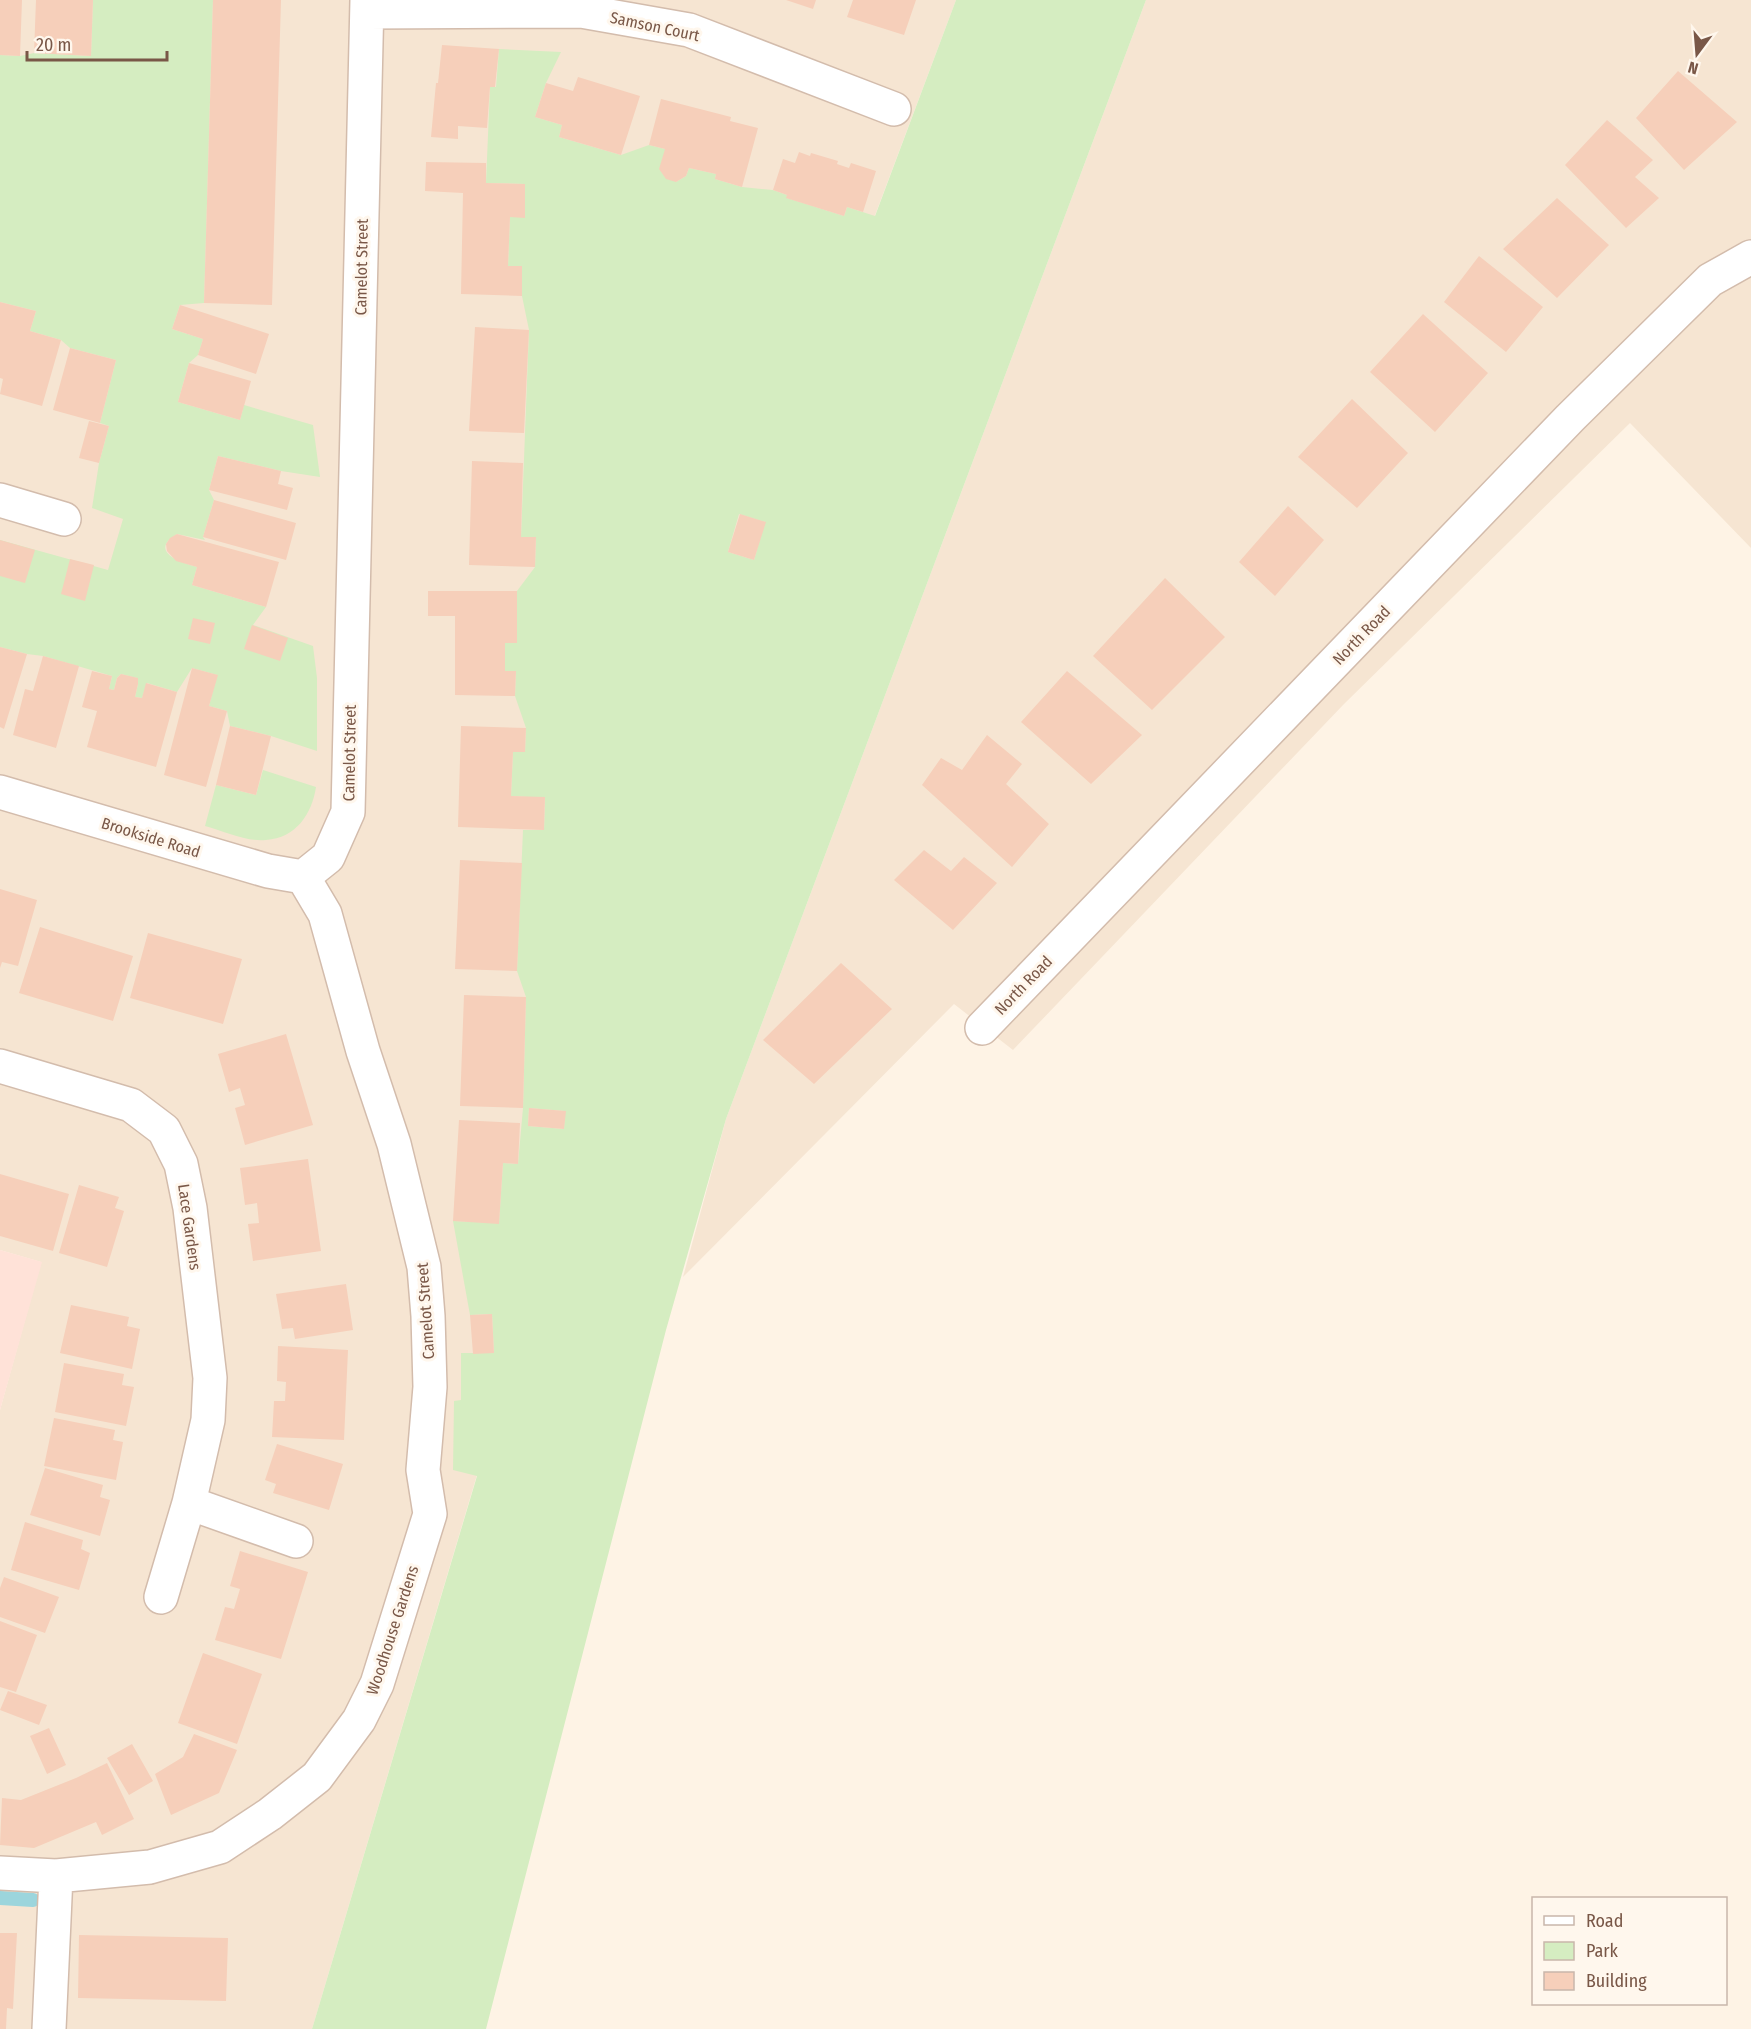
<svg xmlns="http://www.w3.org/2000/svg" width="1751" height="2029" viewBox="0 0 1751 2029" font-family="'Fira Sans Condensed',sans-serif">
  <rect width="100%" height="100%" fill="#fef3e5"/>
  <!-- residential -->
  <path fill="#f6e5d2" d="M 0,0 L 956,0 L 839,311 L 555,1213 L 312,2029 L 0,2029 L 0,1410 L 41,1262 L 0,1250 Z
    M 1146,0 L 1751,0 L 1751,548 L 1630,423 L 1344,704 L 1013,1050 L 954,1004 L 683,1277 L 726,1119 Z"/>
  <!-- commercial -->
  <path fill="#ffe2d8" d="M 0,1250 L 42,1262 L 0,1410 Z"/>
  <!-- green -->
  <path fill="#d5edc1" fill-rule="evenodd" d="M 93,0 L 213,0 L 204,303 L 180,305 L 172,329 L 203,339 L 198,355 L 189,363 L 178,402 L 240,420 L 244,405 L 313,425 L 320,477 L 281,471 L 218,456 L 209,490 L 214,500 L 203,537 L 205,540 L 177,534 C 147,552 182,563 197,567 L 192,585 L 266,607 L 253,625 L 313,646 L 317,678 L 317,751 L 271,736 L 230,726 L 227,711 L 209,706 L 217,675 L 192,668 L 177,692 L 147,683 L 142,698 L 135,697 L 138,684 L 137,678 L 121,674 L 117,678 L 114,690 L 109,689 L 112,676 L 43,656 L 27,654 L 0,647 L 0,540 L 108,570 L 123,519 L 92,508 L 99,463 L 109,426 L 100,423 L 116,360 L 70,348 L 61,340 L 30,331 L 36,311 L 0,302 L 0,55 L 20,56 L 34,53 L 91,56 Z
    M 956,0 L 1146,0 L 726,1119 L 666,1330 L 486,2029 L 312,2029 L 477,1476 L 453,1470 L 454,1401 L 461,1400 L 461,1353 L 494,1353 L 492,1314 L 470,1315 L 453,1221 L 499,1223 L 503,1163 L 518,1164 L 523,1108 L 526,997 L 517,971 L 523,830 L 544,830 L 545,798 L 511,796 L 513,752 L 525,752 L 526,728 L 515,696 L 516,671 L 505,671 L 505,643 L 517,642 L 517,591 L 535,567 L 536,538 L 521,537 L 529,330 L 522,296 L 522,267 L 508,266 L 510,217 L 525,217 L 525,184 L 486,183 L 490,87 L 496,87 L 499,49 L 561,52 L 546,83 L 535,117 L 562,125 L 559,137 L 621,155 L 649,145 L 665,149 L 676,182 L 686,176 L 689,168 L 716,174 L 715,179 L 742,187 L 773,190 L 787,195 L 787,198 L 844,216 L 847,207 L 875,216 ZM 739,514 L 765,522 L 754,560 L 728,552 ZM 529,1108 L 565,1111 L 564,1129 L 528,1126 Z
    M 263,770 L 316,787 C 312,814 296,838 266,840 C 246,842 224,831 205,826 L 216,785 L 256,795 Z"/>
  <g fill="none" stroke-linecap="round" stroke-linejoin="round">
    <!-- stream -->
    <path stroke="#9cd5dc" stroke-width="14" d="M 0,1898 L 33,1900"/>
  </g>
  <!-- building -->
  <path fill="#f6cfba" d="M 0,0 L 22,0 L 20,56 L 0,55 Z
    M 36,0 L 93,0 L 91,56 L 34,53 Z
    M 213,0 L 281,0 L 272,305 L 204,303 Z
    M 786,0 L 816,0 L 813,9 Z
    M 853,0 L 916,0 L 904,35 L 847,17 Z
    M 442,45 L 499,49 L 495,87 L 490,87 L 487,128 L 458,126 L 458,139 L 431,137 L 436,83 L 438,83 Z
    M 1678,71 L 1737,122 L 1684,170 L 1636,118 Z
    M 578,77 L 640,96 L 621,155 L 559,137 L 562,125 L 535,117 L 546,83 L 573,91 Z
    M 661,99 L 731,117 L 730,121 L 758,128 L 742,187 L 715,179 L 716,174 L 689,168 L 686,176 L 676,182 L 666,179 L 659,169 L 665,149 L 649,145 Z
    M 1607,120 L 1653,160 L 1635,177 L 1659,198 L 1626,228 L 1565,165 Z
    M 799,152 L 810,156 L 811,153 L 838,161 L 837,164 L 849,168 L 851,163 L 876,171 L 863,212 L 847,207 L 844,216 L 786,198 L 787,195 L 773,190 L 783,159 L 795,163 Z
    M 426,162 L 486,163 L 486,183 L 525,184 L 525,218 L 510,217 L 508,266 L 522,266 L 522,296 L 461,294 L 463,193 L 425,191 Z
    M 1557,198 L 1609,245 L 1557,298 L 1503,249 Z
    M 1479,256 L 1543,307 L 1506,352 L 1444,302 Z
    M 0,302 L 36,311 L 30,331 L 61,340 L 42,406 L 0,394 L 3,379 L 0,378 Z
    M 180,305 L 269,334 L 256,374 L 198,355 L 203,339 L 172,329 Z
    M 1423,314 L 1488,373 L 1435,432 L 1370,372 Z
    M 475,327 L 529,330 L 524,433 L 469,431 Z
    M 70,348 L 116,360 L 100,423 L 53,410 Z
    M 189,363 L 251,381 L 240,420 L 178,402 Z
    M 1352,399 L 1408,453 L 1357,508 L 1298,457 Z
    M 89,421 L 109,426 L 99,463 L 79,458 Z
    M 218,456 L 281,471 L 278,484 L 293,488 L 287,510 L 209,490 Z
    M 472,461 L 523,463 L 521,537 L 536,537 L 535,567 L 469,565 Z
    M 214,500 L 296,523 L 286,560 L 203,537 Z
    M 1288,506 L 1324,540 L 1275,596 L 1239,562 Z
    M 740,514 L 766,522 L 754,560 L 728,552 Z
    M 177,534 L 279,562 L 266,607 L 192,585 L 197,567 L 176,561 L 167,551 L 166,544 L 170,538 Z
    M 0,540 L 35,550 L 25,583 L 0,576 Z
    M 70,559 L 94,565 L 85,601 L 61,594 Z
    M 1165,578 L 1225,637 L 1152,710 L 1093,656 Z
    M 428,591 L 517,591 L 517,643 L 505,643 L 505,671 L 516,671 L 515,696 L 455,695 L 455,616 L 428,616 Z
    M 193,618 L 215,623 L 210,644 L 188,639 Z
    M 252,625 L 288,638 L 280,661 L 244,649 Z
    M 0,647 L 27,654 L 4,729 L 0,727 Z
    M 43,656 L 79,666 L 56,748 L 13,735 L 25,689 L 33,691 Z
    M 192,668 L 218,675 L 209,706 L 227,711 L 206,787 L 164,775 Z
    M 92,671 L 112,676 L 109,689 L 114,690 L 117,678 L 121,674 L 138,678 L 138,684 L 135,697 L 142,698 L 146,683 L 177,692 L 156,767 L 87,747 L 97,711 L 82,707 Z
    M 1067,671 L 1142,735 L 1091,784 L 1021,722 Z
    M 230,726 L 271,736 L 256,795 L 216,785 Z
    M 461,726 L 526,728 L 525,752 L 513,752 L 511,796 L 545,797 L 544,830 L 458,827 Z
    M 987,735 L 1022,764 L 1006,784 L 1049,824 L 1012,867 L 922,785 L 941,758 L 962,770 Z
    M 924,850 L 951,871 L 964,857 L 997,883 L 953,930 L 894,880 Z
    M 460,860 L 522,863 L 517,971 L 455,969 Z
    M 0,889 L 37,900 L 18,966 L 2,962 L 0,968 Z
    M 40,927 L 133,956 L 113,1021 L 19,993 Z
    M 148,933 L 242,959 L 223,1024 L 130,998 Z
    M 841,963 L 892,1009 L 814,1084 L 763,1040 Z
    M 464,995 L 526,997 L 523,1108 L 460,1106 Z
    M 286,1034 L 313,1125 L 245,1145 L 235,1108 L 245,1105 L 240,1088 L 229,1092 L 218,1054 Z
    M 529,1108 L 566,1111 L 564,1129 L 528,1126 Z
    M 459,1120 L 520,1123 L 518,1164 L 503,1163 L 499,1224 L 453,1221 Z
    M 308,1159 L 321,1251 L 253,1261 L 248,1224 L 259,1223 L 257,1203 L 245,1205 L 240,1168 Z
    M 0,1174 L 69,1194 L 53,1251 L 0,1236 Z
    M 79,1185 L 119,1197 L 115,1208 L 124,1211 L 107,1267 L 59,1253 Z
    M 346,1284 L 353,1330 L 295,1339 L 293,1328 L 282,1329 L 276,1294 Z
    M 71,1305 L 129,1317 L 127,1326 L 140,1329 L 132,1369 L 60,1353 Z
    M 492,1314 L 494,1353 L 473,1354 L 470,1315 Z
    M 278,1346 L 348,1350 L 344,1440 L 272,1437 L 274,1401 L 285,1401 L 286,1382 L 277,1381 Z
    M 64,1363 L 124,1374 L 122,1385 L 134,1387 L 126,1426 L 55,1412 Z
    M 54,1418 L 115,1430 L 113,1440 L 123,1442 L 116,1480 L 44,1466 Z
    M 277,1444 L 343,1464 L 329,1510 L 273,1493 L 276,1484 L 265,1480 Z
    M 45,1468 L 103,1485 L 100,1497 L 110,1500 L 100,1536 L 30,1515 Z
    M 25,1522 L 83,1540 L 81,1549 L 90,1553 L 79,1590 L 11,1570 Z
    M 240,1551 L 308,1572 L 281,1659 L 215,1640 L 225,1607 L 234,1609 L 240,1589 L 230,1586 Z
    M 4,1577 L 59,1597 L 45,1633 L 0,1617 L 0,1588 Z
    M 0,1621 L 37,1635 L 16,1692 L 0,1687 Z
    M 203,1653 L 262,1674 L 237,1744 L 178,1723 Z
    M 8,1691 L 47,1705 L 39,1725 L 0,1710 Z
    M 49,1728 L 66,1765 L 47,1774 L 30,1736 Z
    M 194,1734 L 237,1750 L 219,1793 L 171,1815 L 155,1774 L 183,1757 Z
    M 132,1744 L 153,1781 L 129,1795 L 107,1758 Z
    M 107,1763 L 134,1819 L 102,1835 L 96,1822 L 34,1848 L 0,1845 L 2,1798 L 21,1800 L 76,1778 Z
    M 0,1933 L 17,1933 L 13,2009 L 7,2008 L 6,2029 L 0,2029 Z
    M 79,1935 L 228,1938 L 226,2001 L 78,1998 Z"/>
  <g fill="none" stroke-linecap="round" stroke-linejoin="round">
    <defs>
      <path id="minor" d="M 367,12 L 581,11 L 689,30 L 894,109
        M 0,500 L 64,519
        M 0,792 L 268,871 L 303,877
        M 303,877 L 328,857 L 348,812 L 367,0
        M 982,1028 L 1570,418 L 1710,280 L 1751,257
        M 0,1066 L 131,1105 L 164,1130 L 181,1164 L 190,1208 L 210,1378 L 208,1420 L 189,1503 L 161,1597
        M 189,1503 L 296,1541
        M 0,1873 L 56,1876 L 150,1867 L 220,1847 L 270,1814 L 317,1777 L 359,1720 L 377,1684 L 430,1514 L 423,1470 L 430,1387 L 428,1316 L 424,1267 L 394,1144 L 363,1051 L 325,914 L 303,877
        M 49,2029 L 56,1876"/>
    </defs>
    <!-- minor casing -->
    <use href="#minor" stroke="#d3bcac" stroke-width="36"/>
    <!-- minor -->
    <use href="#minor" stroke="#fff" stroke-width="33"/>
  </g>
  <g text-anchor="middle" stroke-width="6" stroke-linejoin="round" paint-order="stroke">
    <!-- street labels -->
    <g font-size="16" fill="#795747" stroke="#fff7ed">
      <text transform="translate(655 26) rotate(12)" y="6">Samson Court</text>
      <text transform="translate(361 267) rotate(-89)" y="6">Camelot Street</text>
      <text transform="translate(1361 635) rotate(-46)" y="6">North Road</text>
      <text transform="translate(349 753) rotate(-89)" y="6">Camelot Street</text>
      <text transform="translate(151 837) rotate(17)" y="6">Brookside Road</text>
      <text transform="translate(1023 985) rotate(-46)" y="6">North Road</text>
      <text transform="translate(190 1227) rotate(82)" y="6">Lace Gardens</text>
      <text transform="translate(425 1311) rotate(-94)" y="6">Camelot Street</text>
      <text transform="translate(392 1630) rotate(-72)" y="6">Woodhouse Gardens</text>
    </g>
  </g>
  <!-- legend -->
  <rect x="1532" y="1897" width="195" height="108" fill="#fff7ed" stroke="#c9b7ab" stroke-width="1.5"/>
  <rect x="1544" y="1916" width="30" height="9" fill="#ffffff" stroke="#c9b7ab" stroke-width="1.5"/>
  <text x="1586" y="1927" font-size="18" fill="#795747">Road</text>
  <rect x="1544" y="1942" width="30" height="18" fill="#d5edc1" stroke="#c9b7ab" stroke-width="1.5"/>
  <text x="1586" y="1957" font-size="18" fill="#795747">Park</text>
  <rect x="1544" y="1972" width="30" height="18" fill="#f6cfba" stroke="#c9b7ab" stroke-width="1.5"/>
  <text x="1586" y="1987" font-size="18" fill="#795747">Building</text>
  <!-- north arrow -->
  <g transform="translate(1697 54) rotate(196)" stroke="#fff7ed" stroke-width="4.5" paint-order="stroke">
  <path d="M0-4.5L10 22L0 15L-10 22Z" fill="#795747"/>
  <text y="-9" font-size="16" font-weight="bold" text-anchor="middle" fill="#795747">N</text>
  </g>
  <!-- scale -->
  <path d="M27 51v9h140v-9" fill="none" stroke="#795747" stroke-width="3"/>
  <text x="36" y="51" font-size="18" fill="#795747" stroke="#fff7ed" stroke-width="4.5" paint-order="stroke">20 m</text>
</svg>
